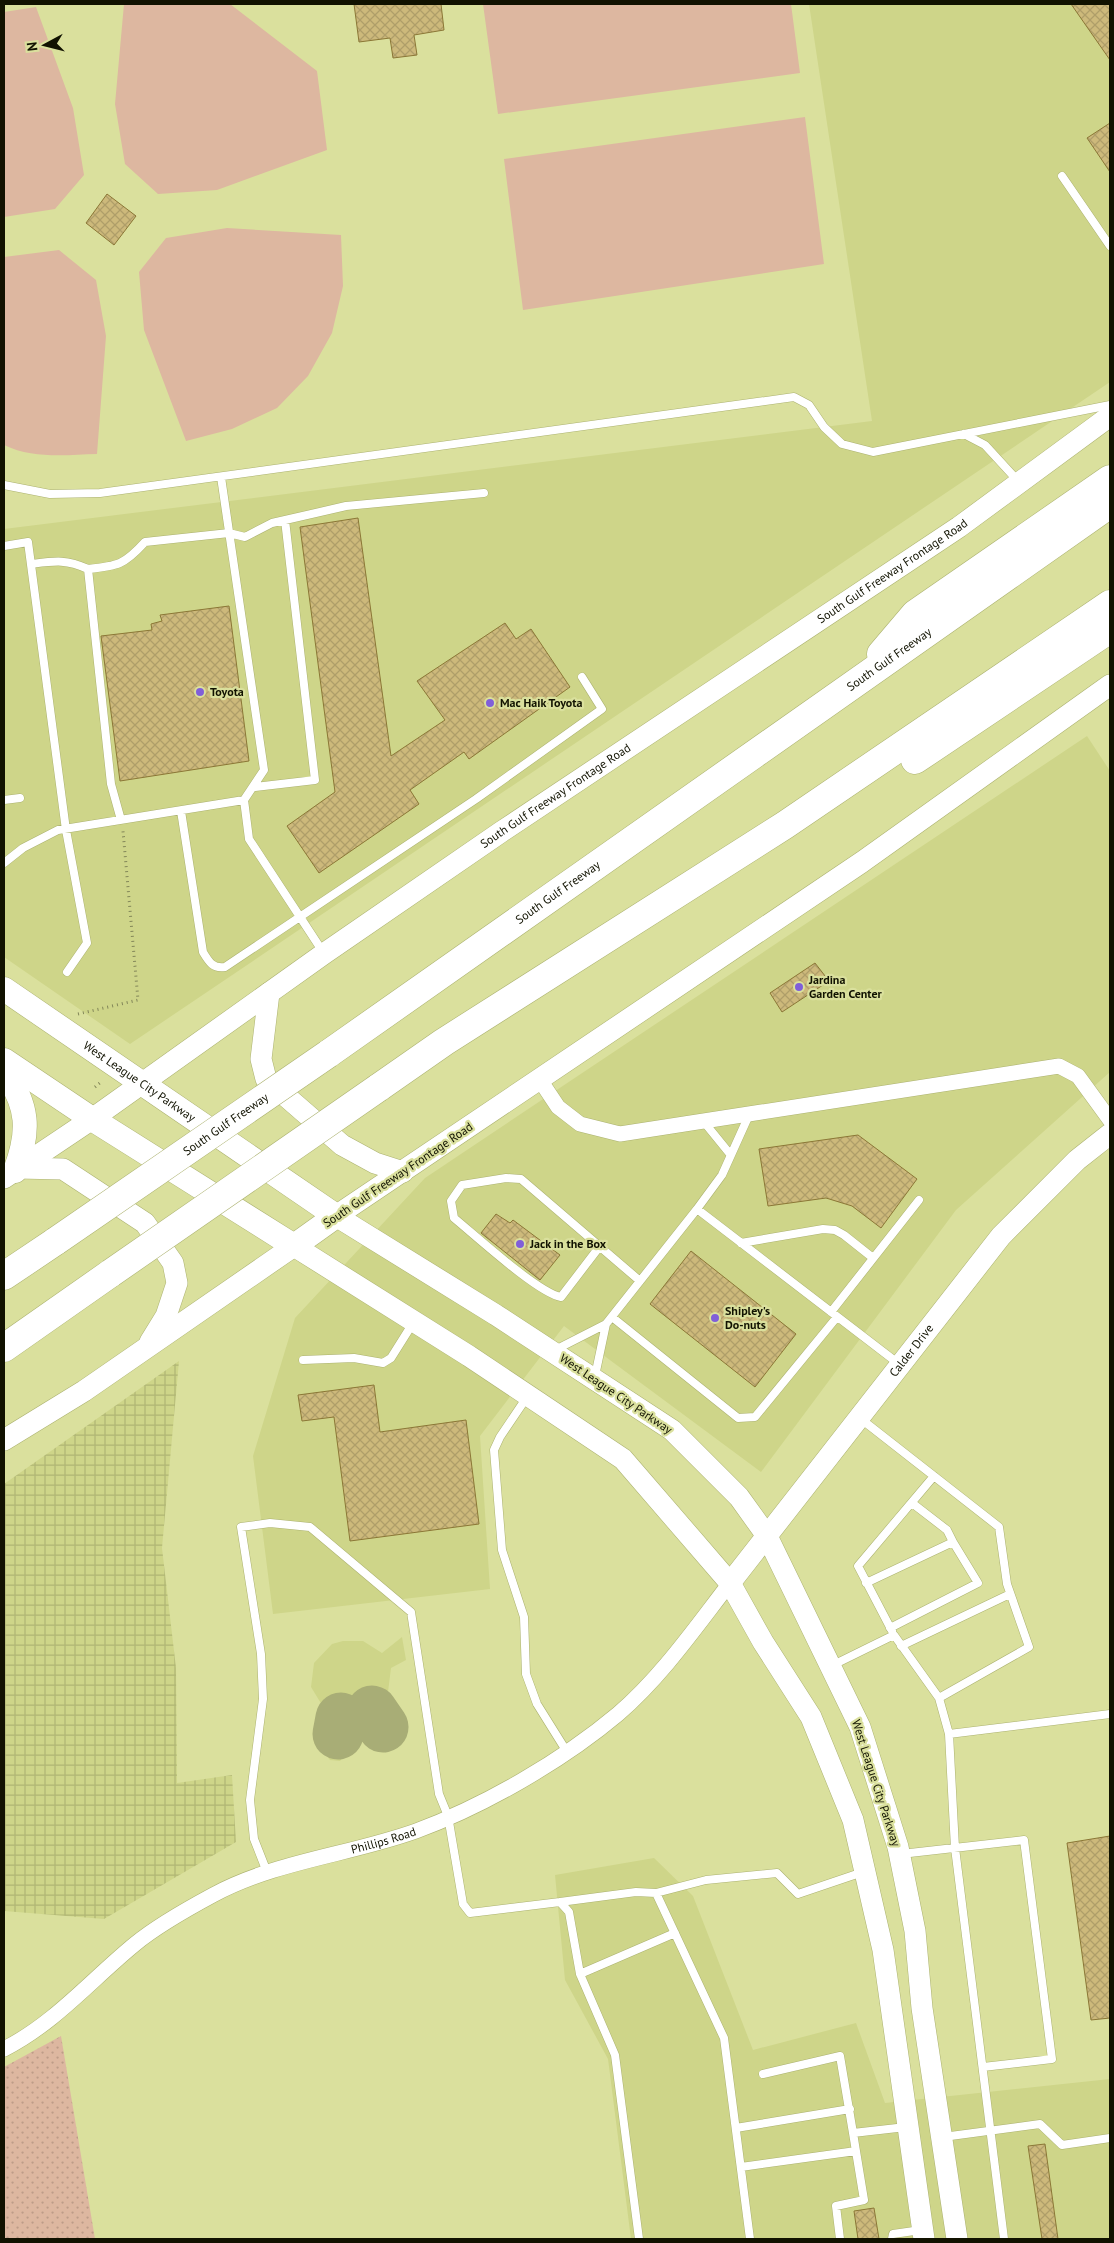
<svg xmlns="http://www.w3.org/2000/svg" width="1114" height="2243" viewBox="0 0 1114 2243" font-family="'PT Sans',sans-serif">
  <defs>
    <pattern id="industrial-grid" width="8" height="8" patternUnits="userSpaceOnUse" patternTransform="scale(1.25)"><rect width="8" height="8" fill="#ced589"/><path d="M0 4h8M4 0v8" fill="none" stroke="#b0b674"/></pattern>
    <pattern id="grass-dots" width="8" height="8" patternUnits="userSpaceOnUse" patternTransform="scale(1.25)"><rect width="8" height="8" fill="#ddb7a0"/><path d="M2 2h.1M6 6h.1" fill="none" stroke="#bd9c88" stroke-width="1.8" stroke-linecap="round"/></pattern>
    <pattern id="building-cross-hatch" width="8" height="8" patternUnits="userSpaceOnUse" patternTransform="scale(1.25)"><rect width="8" height="8" fill="#cdb97b"/><path d="M0 0l8 8M0 8l8-8" fill="none" stroke="#af9e69"/></pattern>
  </defs>
  <rect width="100%" height="100%" fill="#dae09d"/>
  <!-- built -->
  <path fill="#ced589" d="M 809,4 L 1110,4 L 1110,382 L 130,1044 L 4,957 L 4,529 L 872,421 Z
    M 1087,736 L 1110,771 L 1110,1072 L 956,1210 L 761,1472 L 564,1326 L 480,1436 L 490,1589 L 273,1614 L 253,1456 L 295,1318 L 425,1178 Z
    M 402,1637 L 406,1660 L 391,1668 L 388,1692 L 379,1708 L 387,1723 L 396,1726 L 401,1733 L 402,1740 L 394,1749 L 387,1752 L 377,1745 L 376,1735 L 378,1731 L 367,1716 L 348,1720 L 344,1735 L 348,1744 L 347,1752 L 340,1761 L 330,1760 L 323,1751 L 322,1743 L 331,1733 L 335,1716 L 322,1705 L 311,1687 L 314,1663 L 332,1644 L 343,1641 L 363,1641 L 382,1653 Z
    M 654,1858 L 693,1896 L 753,2050 L 856,2023 L 885,2103 L 1110,2079 L 1110,2239 L 631,2239 L 608,2059 L 565,1980 L 555,1875 Z"/>
  <!-- industrial -->
  <path fill="url(#industrial-grid)" d="M 179,1361 L 162,1548 L 176,1668 L 177,1783 L 232,1775 L 236,1842 L 104,1919 L 4,1911 L 4,1484 Z"/>
  <!-- grass -->
  <path fill="url(#grass-dots)" d="M 61,2036 L 95,2239 L 4,2239 L 4,2067 Z"/>
  <!-- garden -->
  <path fill="#ddb7a0" d="M 124,4 L 230,4 L 317,71 L 327,150 L 217,190 L 158,194 L 125,164 L 115,104 Z
    M 483,4 L 791,4 L 800,73 L 498,114 Z
    M 36,7 L 73,108 L 84,175 L 55,209 L 4,217 L 4,12 Z
    M 805,117 L 824,264 L 523,310 L 504,159 Z
    M 227,228 L 341,235 L 343,286 L 332,333 L 308,376 L 277,408 L 232,429 L 186,441 L 144,330 L 139,272 L 166,238 Z
    M 59,250 L 96,280 L 106,336 L 97,454 C 65,455 33,459 4,445 L 4,257 Z"/>
  <g fill="none" stroke-linecap="round" stroke-linejoin="round">
    <!-- taxiway -->
    <path stroke="#a8ad76" stroke-width="51" d="M 372,1711 L 383,1727
      M 338,1734 L 341,1718"/>
  </g>
  <!-- building -->
  <path fill="url(#building-cross-hatch)" stroke="#8b7736" d="M 354,4 L 441,4 L 444,30 L 414,35 L 417,55 L 393,58 L 390,38 L 359,42 Z
    M 1071,4 L 1110,4 L 1110,60 Z
    M 1110,123 L 1110,172 L 1087,138 Z
    M 107,194 L 136,216 L 114,245 L 86,223 Z
    M 358,518 L 391,756 L 445,720 L 417,681 L 505,623 L 516,639 L 531,629 L 570,687 L 469,759 L 464,752 L 410,790 L 419,804 L 319,873 L 287,826 L 335,792 L 300,527 Z
    M 229,606 L 249,761 L 120,781 L 101,636 L 152,630 L 151,624 L 162,621 L 160,615 Z
    M 815,963 L 829,981 L 782,1012 L 770,993 Z
    M 858,1135 L 917,1179 L 881,1228 L 852,1206 L 826,1198 L 768,1206 L 759,1149 Z
    M 496,1214 L 510,1223 L 513,1220 L 560,1255 L 540,1280 L 481,1233 Z
    M 691,1251 L 796,1334 L 755,1387 L 650,1304 Z
    M 374,1385 L 380,1432 L 466,1420 L 479,1524 L 350,1541 L 334,1417 L 302,1421 L 298,1395 Z
    M 1110,1836 L 1110,2018 L 1091,2020 L 1067,1843 Z
    M 1045,2144 L 1058,2239 L 1042,2239 L 1028,2146 Z
    M 874,2208 L 879,2239 L 858,2239 L 854,2211 Z"/>
  <g fill="none" stroke-linecap="round" stroke-linejoin="round">
    <defs>
      <path id="lane" d="M 1062,176 L 1110,246
        M 964,434 L 985,445 L 1018,481
        M 221,477 L 264,770 L 244,800 L 249,839 L 323,952
        M 4,485 L 50,494 L 100,493 L 794,397 L 809,405 L 824,427 L 842,444 L 873,452 L 1110,405
        M 4,546 L 28,542 L 66,830 L 87,943 L 67,972
        M 31,564 C 55,561 66,559 88,569
        M 255,787 L 315,780 L 285,520
        M 4,800 L 20,798
        M 181,811 L 203,952 C 209,962 213,969 225,967 L 476,799 L 602,709 L 582,677
        M 121,820 L 111,784 L 88,569 C 118,566 124,565 145,542 L 229,533 L 245,537 L 272,523 L 346,506 L 484,493
        M 4,863 L 23,848 L 58,830 L 244,800
        M 704,1122 L 730,1154
        M 697,1209 L 722,1175 L 749,1115
        M 741,1243 L 823,1229 L 835,1230 L 844,1235 L 873,1258
        M 600,1246 L 561,1297 C 538,1293 476,1236 454,1218 L 451,1201 L 462,1185 L 506,1178 L 521,1179 L 640,1281
        M 831,1312 L 919,1200
        M 612,1317 L 738,1418 L 755,1417 L 837,1317
        M 555,1350 L 606,1324 L 697,1209 L 899,1364
        M 303,1360 L 354,1358 L 383,1363 L 391,1358 L 413,1323
        M 595,1376 L 606,1324
        M 527,1397 L 500,1437 L 494,1450 L 502,1550 L 524,1617 L 526,1674 L 537,1704 L 567,1752
        M 912,1503 L 947,1530 L 953,1542
        M 866,1583 L 953,1542 L 978,1583 L 890,1628
        M 892,1631 L 858,1566 L 934,1476
        M 901,1646 L 1010,1594
        M 831,1666 L 894,1635 L 939,1698 L 1029,1647 L 1007,1584 L 999,1527 L 861,1419
        M 939,1698 L 949,1734
        M 901,1854 L 1024,1840 L 1052,2059 L 983,2067
        M 267,1872 L 254,1839 L 250,1800 L 263,1699 L 261,1654 L 241,1527 L 270,1523 L 310,1527 L 411,1612 L 439,1794 L 448,1816 L 463,1904 L 470,1913 L 560,1902 L 569,1912 L 580,1974
        M 656,1893 L 706,1880 L 777,1873 L 798,1894 L 863,1872
        M 560,1902 L 636,1892 L 656,1893 L 724,2038 L 750,2239
        M 763,2074 L 840,2056 L 853,2133 L 906,2127
        M 736,2128 L 850,2109
        M 943,2137 L 1040,2124 L 1062,2145 L 1110,2138
        M 741,2167 L 856,2151
        M 639,2239 L 615,2055 L 580,1974 L 675,1933
        M 840,2239 L 836,2206 L 864,2200 L 853,2133
        M 892,2239 L 893,2234 L 921,2230
        M 1004,2239 L 955,1848 L 949,1734 L 1110,1714"/>
      <g id="street">
        <path d="M 540,1080 L 558,1107 L 580,1124 L 620,1134 L 1059,1066 L 1078,1076 L 1110,1120"/>
        <path id="s1" d="M 4,2049 C 55,2023 91,1980 135,1944 C 158,1925 187,1909 213,1895 C 276,1861 349,1855 416,1831 C 484,1806 562,1761 618,1714 C 662,1676 695,1628 730,1583"/>
      </g>
      <g id="secondary">
        <path d="M 269,993 L 261,1059 L 266,1079 L 342,1145 L 375,1163 L 403,1172"/>
        <path d="M 18,1168 L 63,1169 L 145,1223 L 173,1263 L 177,1283 L 166,1316 L 150,1342"/>
        <path id="s2" d="M 4,1178 L 92,1119 L 325,953 L 501,832 L 959,527 L 1110,416"/>
        <path d="M 4,1440 L 84,1391 L 294,1246 L 469,1356 L 623,1459 L 730,1583 L 763,1642 L 811,1717 L 853,1820 L 883,1950 L 924,2239"/>
        <path id="s3" d="M 730,1583 L 1001,1236 L 1077,1160 L 1110,1134"/>
        <path d="M 957,2239 L 922,2008 L 915,1931 L 898,1847 L 860,1727 L 767,1536 L 739,1497 L 672,1430 L 496,1315 L 336,1216 L 862,862 L 1110,685"/>
      </g>
      <g id="primary">
        <path id="s4" d="M 4,989 L 336,1216 L 294,1246 L 92,1119 L 4,1060"/>
        <path d="M 4,1072 C 29,1105 30,1132 15,1171"/>
      </g>
      <g id="highway">
        <path d="M 881,654 L 915,614 L 1110,479"/>
        <path d="M 915,760 L 1110,629"/>
        <path id="s5" d="M 328,1054 L 1110,504"/>
        <path d="M 378,1088 L 444,1042 L 785,825 L 1110,604"/>
        <path d="M 4,1276 L 56,1241"/>
        <path d="M 4,1348 L 111,1273"/>
      </g>
    </defs>
    <!-- lane casing -->
    <use href="#lane" stroke="#acb270" stroke-width="9"/>
    <!-- street casing -->
    <use href="#street" stroke="#acb270" stroke-width="16"/>
    <!-- secondary casing -->
    <use href="#secondary" stroke="#acb270" stroke-width="22"/>
    <!-- primary casing -->
    <use href="#primary" stroke="#acb270" stroke-width="25"/>
    <!-- highway casing -->
    <use href="#highway" stroke="#acb270" stroke-width="29"/>
    <!-- path -->
    <path stroke="#838759" stroke-width="3" stroke-dasharray="1 4" stroke-linecap="butt" d="M 78,1014 L 138,1000 L 123,831
      M 95,1087 L 102,1081"/>
    <!-- lane -->
    <use href="#lane" stroke="#fff" stroke-width="8"/>
    <!-- street -->
    <use href="#street" stroke="#fff" stroke-width="15"/>
    <!-- secondary -->
    <use href="#secondary" stroke="#fff" stroke-width="21"/>
    <!-- primary -->
    <use href="#primary" stroke="#fff" stroke-width="24"/>
    <!-- highway -->
    <use href="#highway" stroke="#fff" stroke-width="28"/>
    <defs>
      <g id="highway-bridge">
        <path id="s6" d="M 56,1241 L 328,1054"/>
        <path d="M 111,1273 L 378,1088"/>
      </g>
    </defs>
    <!-- highway-bridge casing -->
    <use href="#highway-bridge" stroke="#acb270" stroke-width="29" stroke-linecap="butt"/>
    <!-- highway-bridge -->
    <use href="#highway-bridge" stroke="#fff" stroke-width="28"/>
  </g>
  <!-- markers -->
  <g fill="#805fd9" stroke="#dae09d" stroke-width="2">
    <circle cx="200" cy="692" r="5"/>
    <circle cx="490" cy="703" r="5"/>
    <circle cx="799" cy="987" r="5"/>
    <circle cx="520" cy="1244" r="5"/>
    <circle cx="715" cy="1318" r="5"/>
  </g>
  <g text-anchor="middle" stroke-width="4.5" stroke-linejoin="round" paint-order="stroke">
    <!-- street labels -->
    <g font-size="12" fill="#111200" stroke="#dae09d">
      <text dy="4" stroke="none"><textPath href="#s2" startOffset="1076">South Gulf Freeway Frontage Road</textPath></text>
      <text dy="4" stroke="none"><textPath href="#s5" startOffset="686">South Gulf Freeway</textPath></text>
      <text dy="4" stroke="none"><textPath href="#s2" startOffset="671">South Gulf Freeway Frontage Road</textPath></text>
      <text dy="4" stroke="none"><textPath href="#s5" startOffset="281">South Gulf Freeway</textPath></text>
      <text dy="4" stroke="none"><textPath href="#s4" startOffset="164">West League City Parkway</textPath></text>
      <text dy="4" stroke="none"><textPath href="#s6" startOffset="206">South Gulf Freeway</textPath></text>
      <text transform="translate(398 1175) rotate(-34)" y="4">South Gulf Freeway Frontage Road</text>
      <text dy="4" stroke="none"><textPath href="#s3" startOffset="295">Calder Drive</textPath></text>
      <text transform="translate(616 1394) rotate(34)" y="4">West League City Parkway</text>
      <text transform="translate(876 1783) rotate(72)" y="4">West League City Parkway</text>
      <text dy="4" stroke="none"><textPath href="#s1" startOffset="440">Phillips Road</textPath></text>
    </g>
    <!-- poi labels -->
    <g font-size="12" font-weight="bold" fill="#111200" stroke="#dae09d" text-anchor="start">
      <text x="210" y="696">Toyota</text>
      <text x="500" y="707">Mac Haik Toyota</text>
      <text x="809" y="984">Jardina<tspan x="809" dy="14">Garden Center</tspan></text>
      <text x="530" y="1248">Jack in the Box</text>
      <text x="725" y="1315">Shipley's<tspan x="725" dy="14">Do-nuts</tspan></text>
    </g>
  </g>
  <!-- border -->
  <rect width="1114" height="2243" fill="none" stroke="#111200" stroke-width="10"/>
  <!-- north arrow -->
  <g transform="translate(45 45) rotate(263)" stroke="#dae09d" stroke-width="4" paint-order="stroke">
  <path d="M0-4L9 19L0 12L-9 19Z" fill="#111200"/>
  <text y="-8" font-size="14" font-weight="bold" text-anchor="middle" fill="#111200">N</text>
  </g>
</svg>
